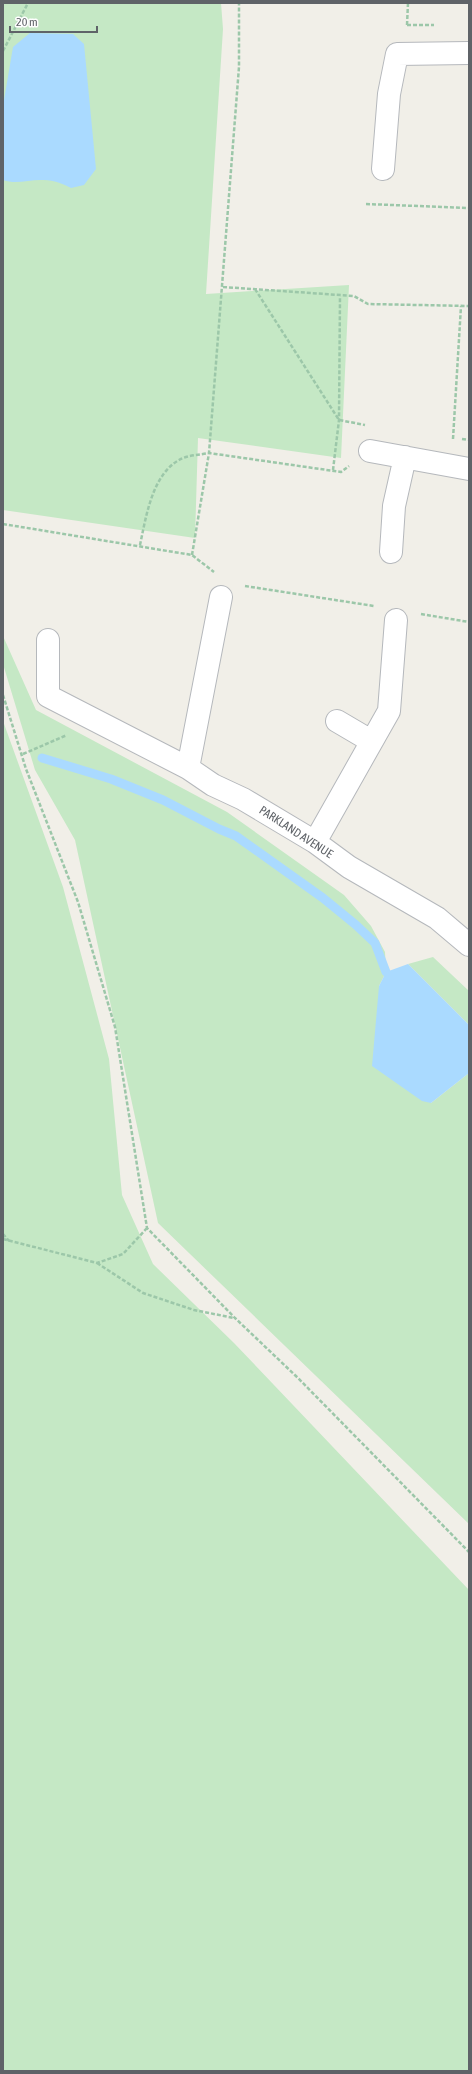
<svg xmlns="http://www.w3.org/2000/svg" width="472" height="2074" viewBox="0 0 472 2074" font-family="'Asap Condensed',sans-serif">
  <rect width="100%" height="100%" fill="#f1efe8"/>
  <!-- green -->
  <path fill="#c5e8c5" d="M 3,3 L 221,3 L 223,29 L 206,294 L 349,285 L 341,458 L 198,438 L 195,538 L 3,510 Z
    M 3,636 L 36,710 L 227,812 L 344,895 L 371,926 L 385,952 L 386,972 L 379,986 L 431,1103 L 469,1073 L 469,1524 L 158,1223 L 75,840 L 35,770 L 3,664 Z
    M 3,721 L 63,887 L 109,1059 L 122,1195 L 153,1264 L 234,1343 L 469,1590 L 469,2071 L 3,2071 Z
    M 433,957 L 469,991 L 469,1025 L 408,964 Z"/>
  <!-- water -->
  <path fill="#aadaff" d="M 30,33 L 73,34 L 84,44 L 96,169 L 84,185 L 71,188 C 63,184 54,180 44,180 C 30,179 17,185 3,180 L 3,106 L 13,47 Z
    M 408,964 L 469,1025 L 469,1073 L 431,1103 L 422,1101 L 372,1066 L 379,986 L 386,972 Z"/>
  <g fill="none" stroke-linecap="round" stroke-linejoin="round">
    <!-- stream -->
    <path stroke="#aadaff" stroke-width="9" d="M 42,758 L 111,779 L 163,800 L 219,829 L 236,836 L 323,898 L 356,925 L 375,943 L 386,972"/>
    <defs>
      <path id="minor" d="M 383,169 L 389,94 L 397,54 L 469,53
        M 370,451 L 469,469
        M 391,552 L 394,506 L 405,457
        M 48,640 L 48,696 L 188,768 L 213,785 L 243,799 L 315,842 L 349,867 L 437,918 L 469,945
        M 337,721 L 371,741
        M 188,768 L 221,597
        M 315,842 L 389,711 L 396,620"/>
    </defs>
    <!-- minor casing -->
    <use href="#minor" stroke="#b5b8bc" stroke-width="24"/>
    <!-- path -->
    <path stroke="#9cc7a9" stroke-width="2.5" stroke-dasharray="4 2" stroke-linecap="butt" d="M 407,25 L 434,25
      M 407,25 L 408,3
      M 3,51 L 28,3
      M 366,204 L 469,208
      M 223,287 L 354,296 L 368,304 L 469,306
      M 255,289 L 339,420 L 365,425
      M 453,439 L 461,306
      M 462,439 L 469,440
      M 333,470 L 339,420 L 340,296
      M 3,524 L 192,555 L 214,572
      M 140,545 C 146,517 152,475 179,460 C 187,455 200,455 209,453 L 239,67 L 239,3
      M 192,555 L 209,453 L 341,472 L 349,466
      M 245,586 L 374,606
      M 421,614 L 469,622
      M 3,695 L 26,769 L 78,902 L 115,1027 L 147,1228 L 235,1318 L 298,1378 L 469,1552
      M 23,754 L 67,735
      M 3,1234 L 9,1241
      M 3,1239 L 97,1263 L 123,1254 L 147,1228
      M 97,1263 L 143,1293 L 194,1310 L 234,1318"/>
    <!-- minor -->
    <use href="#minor" stroke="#fff" stroke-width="22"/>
  </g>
  <g text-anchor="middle" stroke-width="4" stroke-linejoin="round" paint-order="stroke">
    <!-- street labels -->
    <g font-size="12" fill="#5f6368" stroke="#fff">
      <text transform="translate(296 832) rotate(33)" y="4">PARKLAND AVENUE</text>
    </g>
  </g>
  <!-- border -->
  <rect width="472" height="2074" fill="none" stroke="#5f6368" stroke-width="8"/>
  <!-- scale -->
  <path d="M10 26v6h87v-6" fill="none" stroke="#5f6368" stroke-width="2"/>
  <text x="16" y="26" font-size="12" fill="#5f6368" stroke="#ffffff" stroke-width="3" paint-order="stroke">20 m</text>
</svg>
